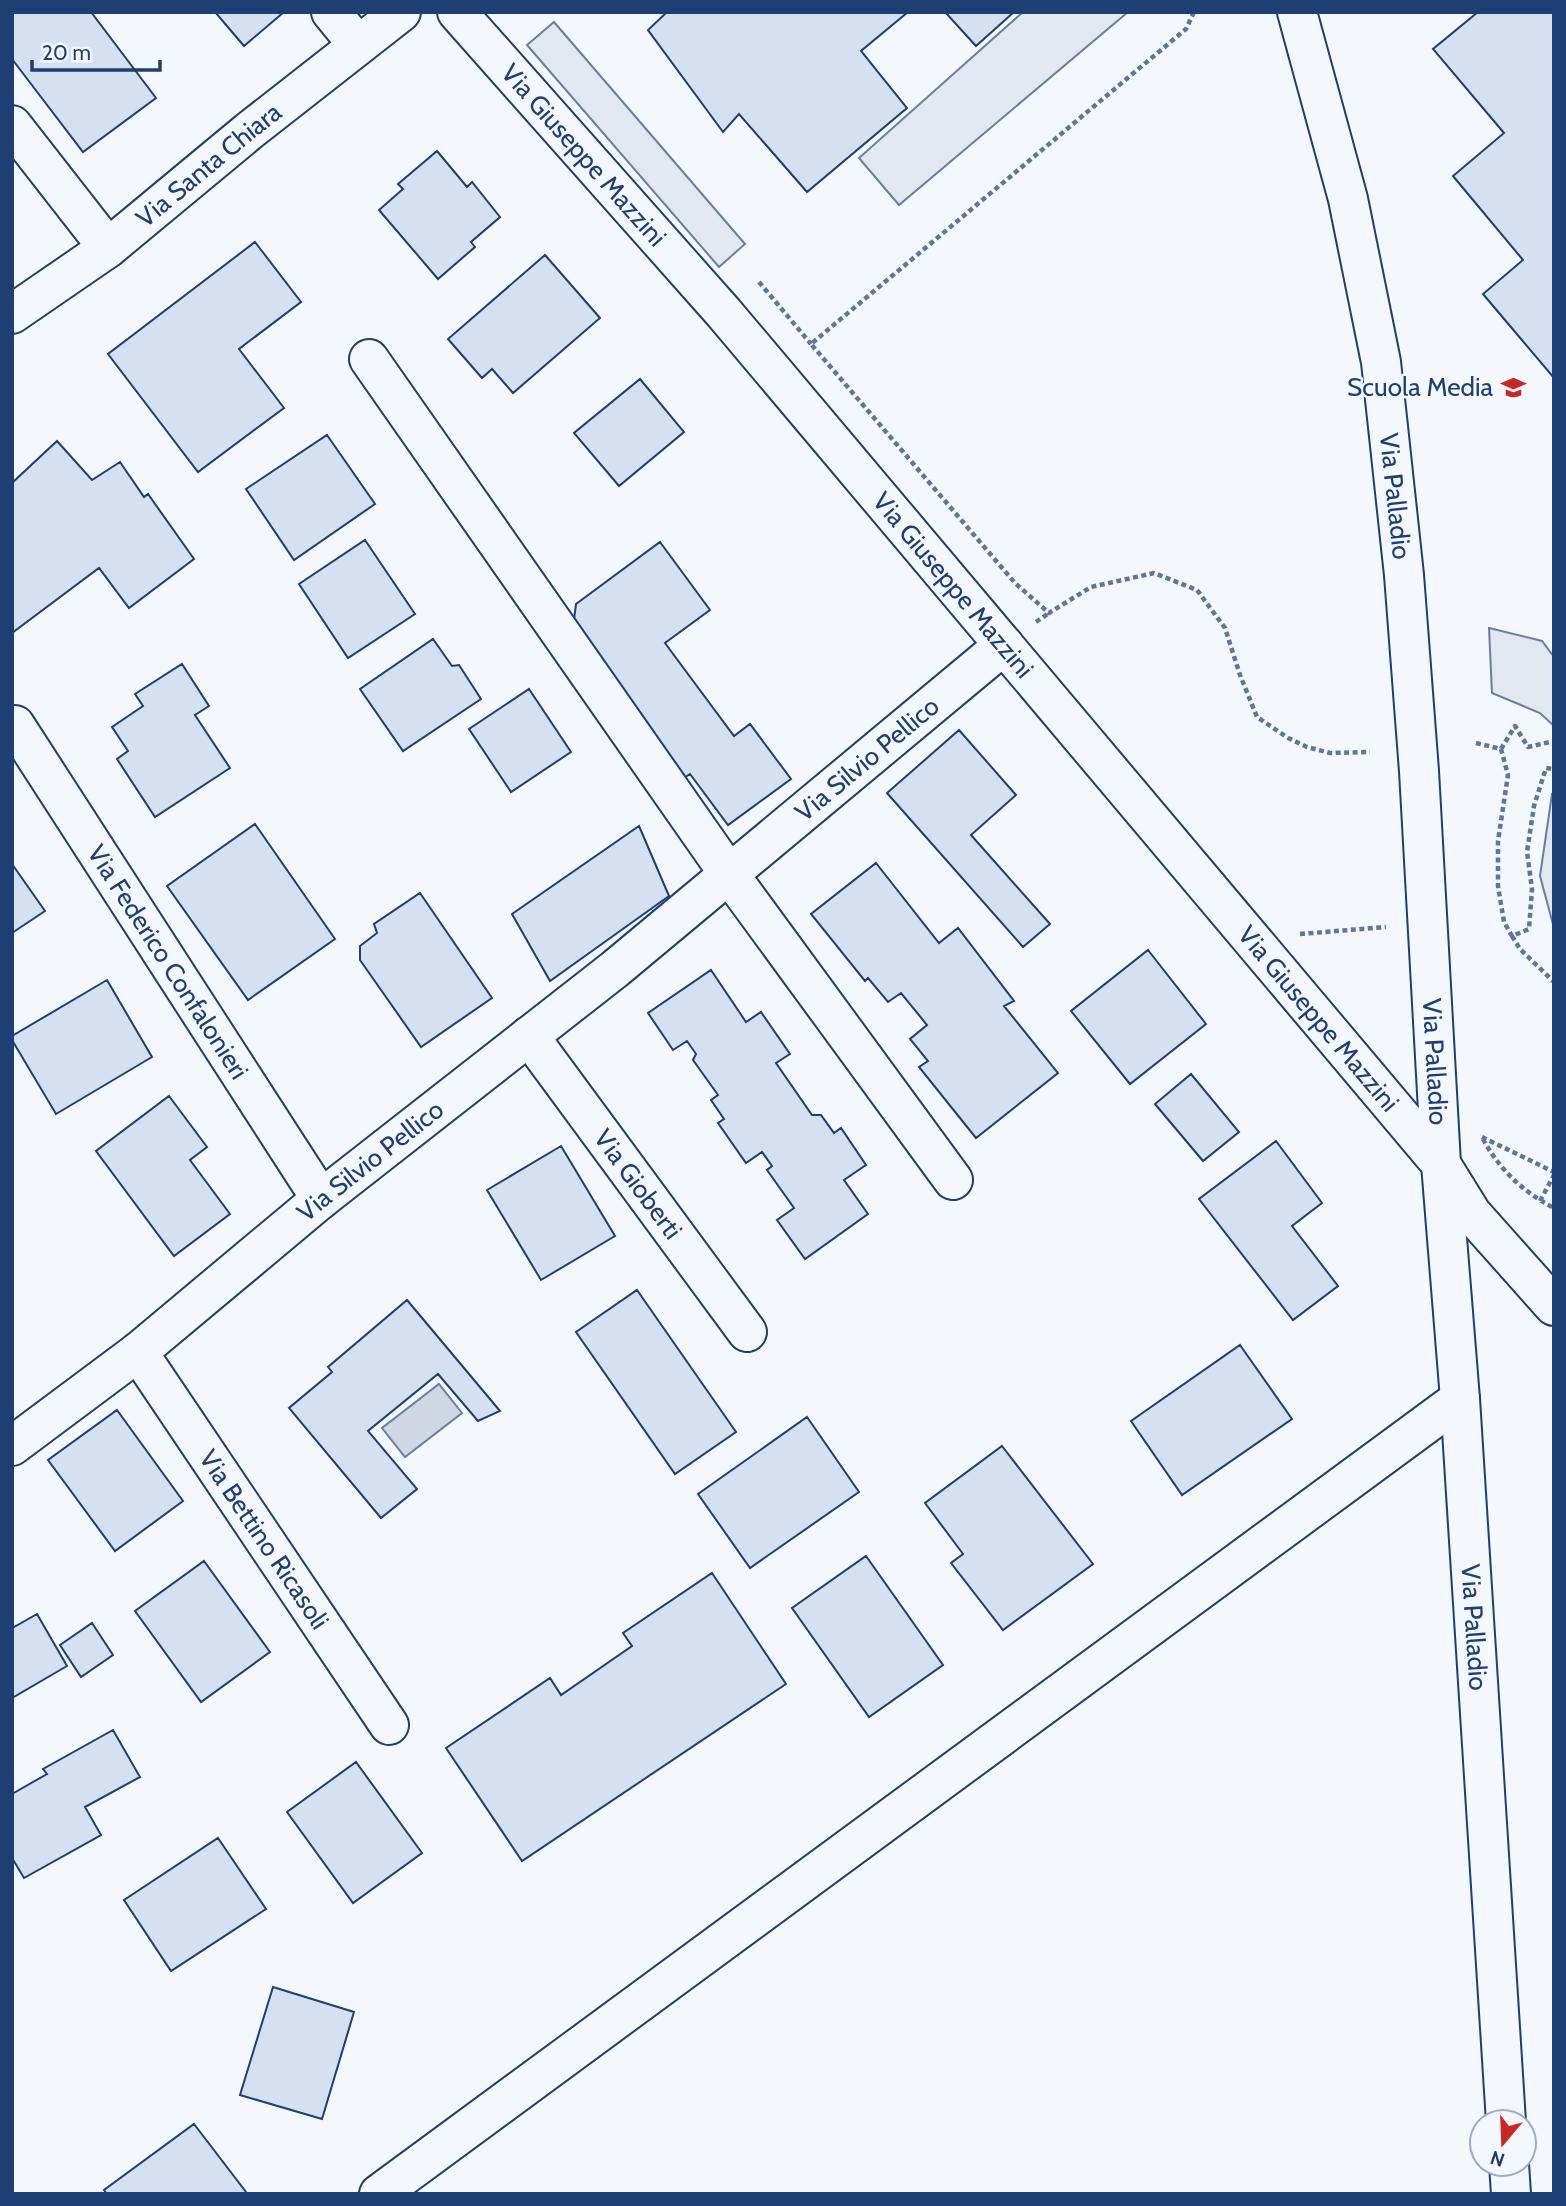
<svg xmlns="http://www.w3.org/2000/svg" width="1566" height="2206" viewBox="0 0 1566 2206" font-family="Cabin,sans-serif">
  <rect width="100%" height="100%" fill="#f4f7fb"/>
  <!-- parking -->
  <path fill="#e3e8f0" stroke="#687fa3" stroke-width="2" d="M 1023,12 L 1128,12 L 899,205 L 859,158 Z
    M 554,22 L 745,244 L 719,267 L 527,45 Z
    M 1489,628 L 1542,641 L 1554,657 L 1554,726 L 1540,713 L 1492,693 Z
    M 1552,794 L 1554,794 L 1554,928 L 1540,876 Z"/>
  <!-- water -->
  <path fill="#cfd7e4" stroke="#687fa3" stroke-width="2" d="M 439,1384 L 462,1413 L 405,1457 L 382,1428 Z"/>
  <!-- building -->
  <path fill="#d5e0f0" stroke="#1d3f73" stroke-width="2" d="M 12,12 L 91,12 L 156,98 L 83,152 L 12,59 Z
    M 215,12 L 284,12 L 244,46 Z
    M 667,12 L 908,12 L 861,51 L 907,108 L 807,192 L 739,114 L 723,132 L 648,30 Z
    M 945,12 L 1014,12 L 976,46 Z
    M 1478,12 L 1554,12 L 1554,378 L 1483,294 L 1523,260 L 1453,176 L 1504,133 L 1433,49 Z
    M 437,151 L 467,187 L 472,182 L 500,217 L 471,242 L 475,247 L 438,279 L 379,210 L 403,189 L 398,184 Z
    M 255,242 L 301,302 L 239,349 L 284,408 L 198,472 L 108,354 Z
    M 545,255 L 600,318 L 513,393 L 492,369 L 482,378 L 448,339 Z
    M 640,379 L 684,432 L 619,486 L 574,433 Z
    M 327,435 L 375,504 L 294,560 L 246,489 Z
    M 57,441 L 92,480 L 120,462 L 144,497 L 148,494 L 194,559 L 129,608 L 99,568 L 12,633 L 12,483 Z
    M 365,540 L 415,614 L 348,658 L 299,584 Z
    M 660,542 L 710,610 L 665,643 L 734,736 L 750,724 L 791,779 L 728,825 L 690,774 L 675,784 L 571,643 L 576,604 Z
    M 433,639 L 452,666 L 459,665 L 481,699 L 403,751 L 360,689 Z
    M 182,664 L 209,706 L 195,715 L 230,768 L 155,817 L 117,759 L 128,751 L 112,727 L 143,706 L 135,694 Z
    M 529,689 L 571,752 L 511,792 L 469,729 Z
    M 959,730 L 1016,795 L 971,835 L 1050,924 L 1023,947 L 887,793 Z
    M 255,824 L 335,939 L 248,1000 L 167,886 Z
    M 639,826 L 669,896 L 550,981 L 512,914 Z
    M 876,863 L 939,943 L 958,928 L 1014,1001 L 1004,1006 L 1058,1073 L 976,1138 L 919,1067 L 928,1061 L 910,1039 L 927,1025 L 901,993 L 888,1002 L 868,978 L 865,981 L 811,914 Z
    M 12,864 L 45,911 L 12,933 Z
    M 420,893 L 492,998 L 421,1047 L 360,960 L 360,946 L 377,933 L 374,924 Z
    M 1148,950 L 1206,1024 L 1130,1084 L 1071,1011 Z
    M 711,970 L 746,1022 L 761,1012 L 790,1054 L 776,1063 L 812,1115 L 821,1115 L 834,1133 L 841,1128 L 866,1165 L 844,1180 L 868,1214 L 805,1259 L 777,1220 L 794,1208 L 767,1170 L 772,1166 L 762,1152 L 746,1163 L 718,1123 L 724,1119 L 711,1100 L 718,1095 L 693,1060 L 696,1054 L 687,1041 L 673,1050 L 648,1013 Z
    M 107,980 L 152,1057 L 56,1114 L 12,1040 L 12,1036 Z
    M 1191,1074 L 1239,1132 L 1203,1161 L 1155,1104 Z
    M 169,1096 L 207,1147 L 190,1160 L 230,1214 L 174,1256 L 96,1151 Z
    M 1276,1141 L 1322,1203 L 1292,1226 L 1338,1286 L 1293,1320 L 1199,1199 Z
    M 561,1146 L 615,1236 L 541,1280 L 487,1190 Z
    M 637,1290 L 736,1432 L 675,1474 L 576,1332 Z
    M 407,1300 L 500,1411 L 478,1421 L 438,1374 L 368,1431 L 417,1489 L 381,1518 L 289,1408 L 332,1372 L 328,1367 Z
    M 1240,1345 L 1292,1419 L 1182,1495 L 1131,1421 Z
    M 117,1410 L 183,1501 L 115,1551 L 48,1460 Z
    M 807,1417 L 859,1492 L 750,1568 L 698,1494 Z
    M 1002,1446 L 1093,1564 L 1003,1630 L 951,1563 L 963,1554 L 925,1503 Z
    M 866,1556 L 943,1665 L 869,1717 L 792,1608 Z
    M 204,1561 L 270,1652 L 201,1702 L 135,1611 Z
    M 712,1573 L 786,1684 L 522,1861 L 446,1748 L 550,1678 L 561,1695 L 632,1646 L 623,1633 Z
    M 37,1614 L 67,1666 L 12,1698 L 12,1625 L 14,1627 Z
    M 92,1623 L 113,1655 L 81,1677 L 60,1645 Z
    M 113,1730 L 140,1777 L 85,1807 L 101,1835 L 24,1878 L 12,1858 L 12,1794 L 47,1774 L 43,1769 Z
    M 356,1762 L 422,1853 L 353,1903 L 287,1812 Z
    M 218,1838 L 266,1909 L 171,1971 L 124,1900 Z
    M 273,1987 L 354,2012 L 322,2119 L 240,2095 Z
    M 194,2124 L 246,2192 L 243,2194 L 107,2194 L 104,2190 Z"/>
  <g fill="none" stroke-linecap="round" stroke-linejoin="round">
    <defs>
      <g id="street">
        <path d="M 331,12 L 358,45"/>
        <path id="s1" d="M 457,12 L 724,313 L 1441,1164 L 1472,1214 L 1554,1306"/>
        <path d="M 12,125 L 108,248"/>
        <path id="s2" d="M 12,314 L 108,248 L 249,131 L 401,12"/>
        <path d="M 369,359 L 729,874 L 953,1180"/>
        <path id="s3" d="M 15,725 L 321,1199"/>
        <path id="s4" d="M 529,1036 L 747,1332"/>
        <path id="s5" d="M 138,1352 L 389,1725"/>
        <path id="s6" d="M 12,1446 L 138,1352 L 321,1199 L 615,969 L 1004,645"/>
        <path d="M 379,2194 L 1460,1399"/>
      </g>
      <g id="primary">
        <path id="s7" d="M 1297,12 L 1348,199 L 1381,362 L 1404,575 L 1419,771 L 1441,1164 L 1460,1399 L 1506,2122"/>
        <path d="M 1509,2164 L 1511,2194"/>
      </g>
    </defs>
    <!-- street casing -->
    <use href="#street" stroke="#1d3f73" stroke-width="42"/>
    <!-- primary casing -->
    <use href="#primary" stroke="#1d3f73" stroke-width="42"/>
    <!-- path -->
    <path stroke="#5e769c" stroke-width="4.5" stroke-dasharray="5 3.5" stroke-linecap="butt" d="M 1194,12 L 1186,29 L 811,344 L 1015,583 L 1049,613 L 1091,587 L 1154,573 L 1197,590 L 1225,628 L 1240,675 L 1257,717 L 1288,738 L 1307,747 L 1330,753 L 1370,752
      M 759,282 L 811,344
      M 1036,622 L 1049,613
      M 1476,743 L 1501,749 L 1508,775 L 1498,841 L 1498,886 L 1504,922 L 1512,936 L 1529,929 L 1532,889 L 1527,852 L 1534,806 L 1546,768 L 1554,769
      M 1501,749 L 1515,726 L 1528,747 L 1554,741
      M 1300,934 L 1386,927
      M 1512,936 L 1520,949 L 1554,982
      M 1482,1137 L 1554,1172
      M 1483,1139 C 1499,1169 1523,1192 1554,1208
      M 1540,1201 L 1554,1175"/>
    <!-- street -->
    <use href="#street" stroke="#f4f7fb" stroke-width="38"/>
    <!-- primary -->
    <use href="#primary" stroke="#f4f7fb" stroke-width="38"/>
  </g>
  <!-- icons -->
  <defs>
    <symbol id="school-bare" viewBox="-9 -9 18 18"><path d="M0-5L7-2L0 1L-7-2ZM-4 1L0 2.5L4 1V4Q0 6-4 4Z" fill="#c62828" stroke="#f4f7fb" stroke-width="2.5" paint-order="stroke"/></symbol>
  </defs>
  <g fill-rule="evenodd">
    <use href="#school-bare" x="1496" y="370" width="35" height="35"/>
  </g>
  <g text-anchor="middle" stroke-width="5" stroke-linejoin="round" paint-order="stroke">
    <!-- street labels -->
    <g font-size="26" fill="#1d3f73" stroke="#f4f7fb">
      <text dy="9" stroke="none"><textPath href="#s1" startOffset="191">Via Giuseppe Mazzini</textPath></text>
      <text dy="9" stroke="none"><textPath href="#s2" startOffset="247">Via Santa Chiara</textPath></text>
      <text dy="9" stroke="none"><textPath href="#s7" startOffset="495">Via Palladio</textPath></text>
      <text dy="9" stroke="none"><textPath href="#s1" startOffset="758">Via Giuseppe Mazzini</textPath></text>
      <text dy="9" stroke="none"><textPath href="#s6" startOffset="1097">Via Silvio Pellico</textPath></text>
      <text dy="9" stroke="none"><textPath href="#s3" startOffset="282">Via Federico Confalonieri</textPath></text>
      <text dy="9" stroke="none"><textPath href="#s1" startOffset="1325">Via Giuseppe Mazzini</textPath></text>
      <text dy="9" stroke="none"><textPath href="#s7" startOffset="1062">Via Palladio</textPath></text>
      <text dy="9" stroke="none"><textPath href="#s6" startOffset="458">Via Silvio Pellico</textPath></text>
      <text dy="9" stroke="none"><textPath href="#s4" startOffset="184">Via Gioberti</textPath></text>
      <text dy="9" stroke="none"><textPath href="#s5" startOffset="226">Via Bettino Ricasoli</textPath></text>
      <text dy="9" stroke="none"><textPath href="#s7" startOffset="1629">Via Palladio</textPath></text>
    </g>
    <!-- poi labels -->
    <g font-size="26" fill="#1d3f73" stroke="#f4f7fb" text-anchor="end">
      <text x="1493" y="396">Scuola Media</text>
    </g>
  </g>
  <!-- border -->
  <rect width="1566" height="2206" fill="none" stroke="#1d3f73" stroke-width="28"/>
  <!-- north arrow -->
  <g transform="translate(1503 2143) rotate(199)"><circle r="33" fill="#f4f7fb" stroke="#9eadc5" stroke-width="2"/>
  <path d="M0-5L12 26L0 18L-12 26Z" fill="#c62828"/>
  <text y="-10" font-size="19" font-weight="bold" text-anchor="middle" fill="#1d3f73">N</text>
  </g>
  <!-- scale -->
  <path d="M32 60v10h128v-10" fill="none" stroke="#1d3f73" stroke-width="3.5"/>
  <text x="42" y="60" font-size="21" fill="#1d3f73" stroke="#f4f7fb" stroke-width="5" paint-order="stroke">20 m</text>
</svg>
